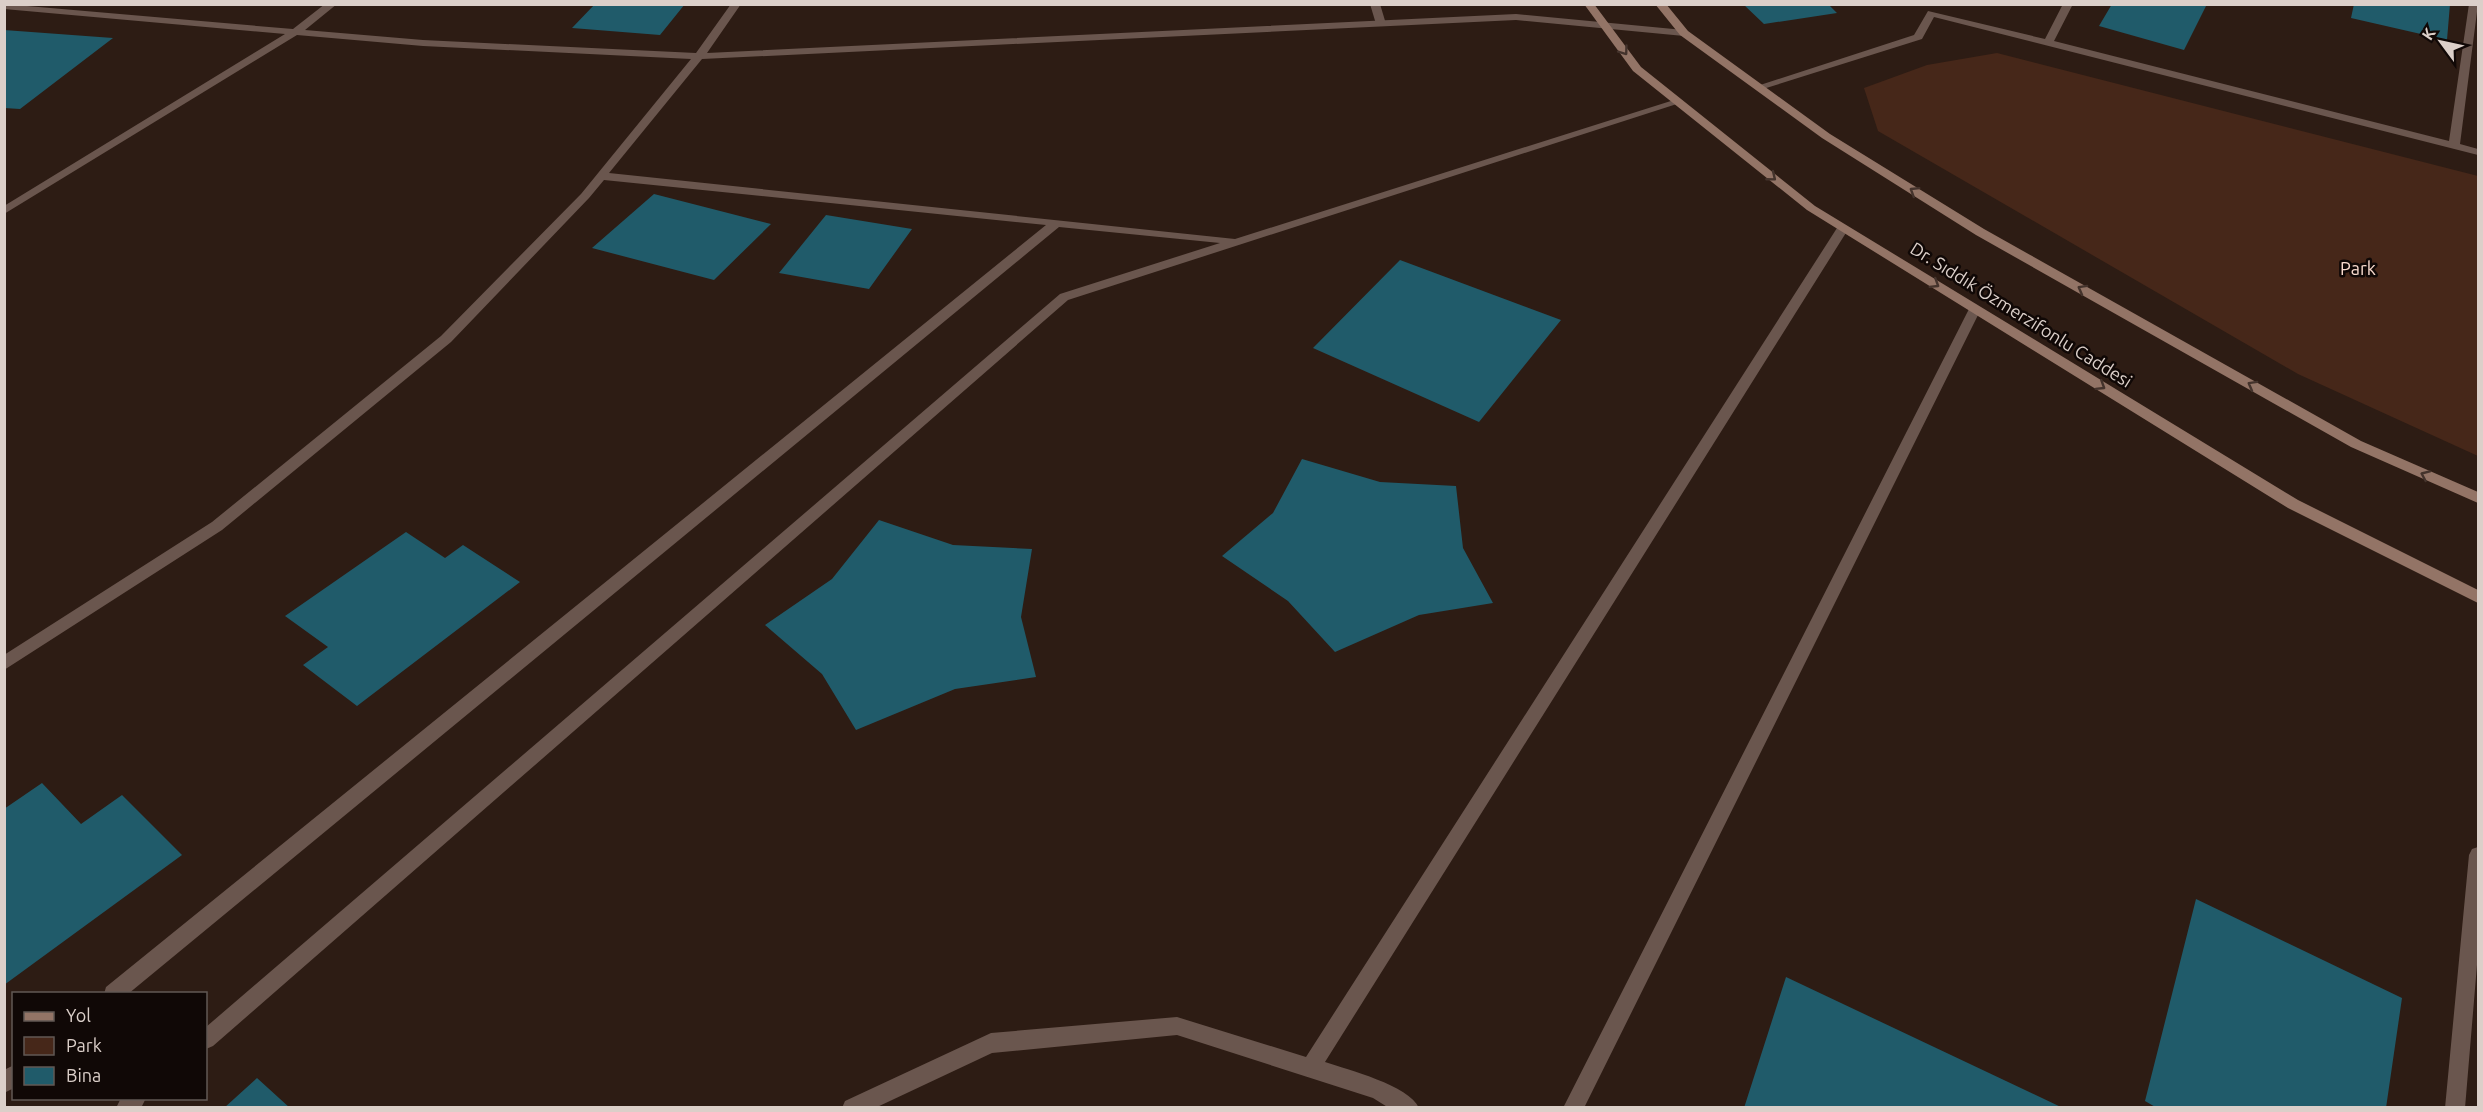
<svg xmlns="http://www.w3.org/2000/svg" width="2483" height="1112" viewBox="0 0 2483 1112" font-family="Ubuntu,sans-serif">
  <rect width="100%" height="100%" fill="#2d1c14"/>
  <!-- green -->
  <path fill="#462719" d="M 1997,53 L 2478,176 L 2478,456 L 2298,374 L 1878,131 L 1864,88 L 1927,65 Z"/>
  <!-- building -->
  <path fill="#205b6a" d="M 595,4 L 685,4 L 660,35 L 572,28 Z
    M 1743,4 L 1828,4 L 1837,13 L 1764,24 Z
    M 2112,4 L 2207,4 L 2184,50 L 2099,26 Z
    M 2354,4 L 2450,4 L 2447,40 L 2351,18 Z
    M 4,30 L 113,38 L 20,109 L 4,108 Z
    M 654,194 L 771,224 L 714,280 L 592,248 Z
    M 826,215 L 912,229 L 869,289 L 779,273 Z
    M 1400,260 L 1561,320 L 1479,422 L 1313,348 Z
    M 1302,459 L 1380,482 L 1456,486 L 1463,548 L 1493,603 L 1419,615 L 1335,652 L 1288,601 L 1222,556 L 1273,513 Z
    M 879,520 L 953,545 L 1032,549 L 1021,617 L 1036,677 L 955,689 L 856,730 L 822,674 L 765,625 L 832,579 Z
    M 406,532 L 445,558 L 463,545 L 520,582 L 357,706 L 303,665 L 328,647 L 285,616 Z
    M 42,783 L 81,824 L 122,795 L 182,855 L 4,985 L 4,809 Z
    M 2196,899 L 2402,998 L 2386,1108 L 2157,1108 L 2145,1101 Z
    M 1786,977 L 2063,1108 L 1744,1108 Z
    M 257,1078 L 290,1108 L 224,1108 Z"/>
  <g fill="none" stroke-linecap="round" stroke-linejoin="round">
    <!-- lane -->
    <path fill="#6a564e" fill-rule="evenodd" d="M 1370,4 L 1380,4 L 1386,24 L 1385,26 L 1376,24 Z"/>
    <!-- street -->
    <path fill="#6a564e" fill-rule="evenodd" d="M 4,4 L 293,29 L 325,4 L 337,4 L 305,30 L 423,40 L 696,53 L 731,4 L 741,4 L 707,53 L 1516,14 L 1684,30 L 1689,33 L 1684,36 L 1516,20 L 702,59 L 609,173 L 1235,239 L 1674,100 L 1682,100 L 1683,102 L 1068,300 L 213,1046 L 206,1049 L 206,1027 L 1060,294 L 1220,243 L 1059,227 L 128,994 L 104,994 L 106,987 L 1046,225 L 604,180 L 589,198 L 451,342 L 222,530 L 4,670 L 4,655 L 212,522 L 441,336 L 581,194 L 691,59 L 423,46 L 297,35 L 4,214 L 4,206 L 285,34 L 4,9 Z
      M 2063,4 L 2073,4 L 2054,41 L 2449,141 L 2469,4 L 2478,4 L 2460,144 L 2478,149 L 2478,155 L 1934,17 L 1922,39 L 1763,89 L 1759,90 L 1754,87 L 1914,35 L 1928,11 L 2045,39 Z
      M 1843,224 L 1849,228 L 1325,1062 C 1348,1070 1409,1085 1419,1108 L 1389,1108 L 1373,1098 L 1177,1035 L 992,1053 L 875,1108 L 842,1108 L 845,1101 L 991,1033 L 1177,1017 L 1306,1057 L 1837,228 Z
      M 1975,305 L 1981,309 L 1584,1108 L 1563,1108 L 1969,309 Z
      M 2478,847 L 2478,953 L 2465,1108 L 2445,1108 L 2469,855 L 2472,849 Z
      M 14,1065 L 14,1088 L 4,1093 L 4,1070 Z
      M 121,1098 L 146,1098 L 141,1108 L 116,1108 Z"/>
    <!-- secondary -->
    <path fill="#937466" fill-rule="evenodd" d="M 1584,4 L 1594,4 L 1641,67 L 1815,206 L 2298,500 L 2478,590 L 2478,603 L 2288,508 L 1807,210 L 1633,71 Z
      M 1655,4 L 1666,4 L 1688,31 L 1830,134 L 1984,229 L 2361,441 L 2478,492 L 2478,503 L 2351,447 L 1976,235 L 1822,138 L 1680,35 Z"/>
  </g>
  <!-- one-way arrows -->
  <defs><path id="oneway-chevron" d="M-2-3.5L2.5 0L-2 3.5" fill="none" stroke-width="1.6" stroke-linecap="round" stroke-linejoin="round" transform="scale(1.5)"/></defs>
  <g stroke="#44332c">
    <use href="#oneway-chevron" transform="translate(1624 51) rotate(54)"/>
    <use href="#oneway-chevron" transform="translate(1772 177) rotate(39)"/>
    <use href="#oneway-chevron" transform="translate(1914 191) rotate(-148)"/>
    <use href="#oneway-chevron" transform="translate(1935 284) rotate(32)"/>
    <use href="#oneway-chevron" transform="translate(2082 289) rotate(-151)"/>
    <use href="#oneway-chevron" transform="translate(2252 385) rotate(-151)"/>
    <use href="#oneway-chevron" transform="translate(2101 386) rotate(32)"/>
    <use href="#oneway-chevron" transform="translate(2425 475) rotate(-156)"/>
  </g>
  <g text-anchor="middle" stroke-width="5" stroke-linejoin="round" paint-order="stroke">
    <!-- park labels -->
    <g font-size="18" fill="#f8dacd" stroke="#100806">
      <text x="2358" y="275">Park</text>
    </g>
    <!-- street labels -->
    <g font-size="18" fill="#dbcfc9" stroke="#100806">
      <text transform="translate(2021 315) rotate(32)" y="6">Dr. Sıddık Özmerzifonlu Caddesi</text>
    </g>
  </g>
  <!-- border -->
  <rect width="2483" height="1112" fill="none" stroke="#dbcfc9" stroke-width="12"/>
  <!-- legend -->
  <rect x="12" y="992" width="195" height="108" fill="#100806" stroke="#615854" stroke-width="1.5"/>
  <rect x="24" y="1012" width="30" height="9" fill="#937466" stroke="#615854" stroke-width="1.5"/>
  <text x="66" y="1022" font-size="18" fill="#dbcfc9">Yol</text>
  <rect x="24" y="1037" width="30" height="18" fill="#462719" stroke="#615854" stroke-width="1.5"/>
  <text x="66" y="1052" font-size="18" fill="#dbcfc9">Park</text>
  <rect x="24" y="1067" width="30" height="18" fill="#205b6a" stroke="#615854" stroke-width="1.5"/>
  <text x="66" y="1082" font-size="18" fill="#dbcfc9">Bina</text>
  <!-- north arrow -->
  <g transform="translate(2441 42) rotate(303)" stroke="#100806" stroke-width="4.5" paint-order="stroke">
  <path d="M0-4.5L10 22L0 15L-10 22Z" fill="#dbcfc9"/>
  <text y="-9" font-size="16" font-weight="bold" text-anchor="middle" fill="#dbcfc9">K</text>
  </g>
</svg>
